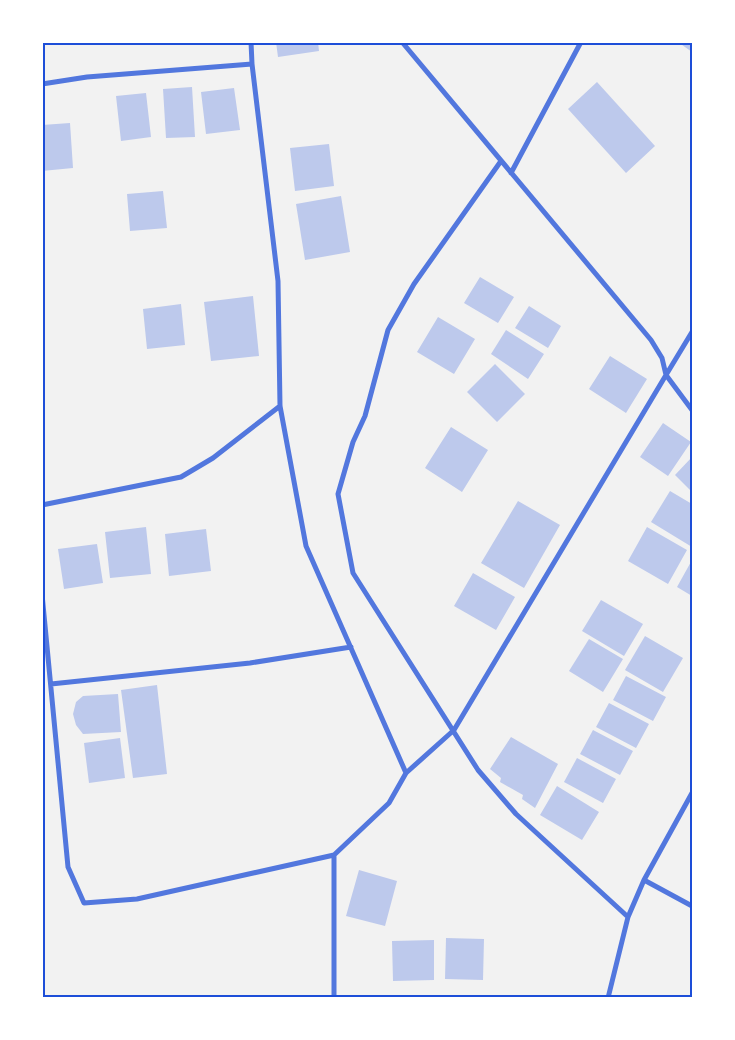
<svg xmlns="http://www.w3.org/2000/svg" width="735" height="1040" viewBox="0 0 735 1040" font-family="'Public Sans',sans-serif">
  <rect width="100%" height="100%" fill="#f2f2f2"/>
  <!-- building -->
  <path fill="#bdc9ec" d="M 276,42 L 318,42 L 319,51 L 278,57 Z
    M 678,42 L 692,42 L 692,52 Z
    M 597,82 L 655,146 L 626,173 L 568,109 Z
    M 192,87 L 195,137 L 166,138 L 163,89 Z
    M 234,88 L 240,130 L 206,134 L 201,92 Z
    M 146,93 L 151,137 L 121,141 L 116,96 Z
    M 70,123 L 73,168 L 42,171 L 42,125 Z
    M 329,144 L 334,186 L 295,191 L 290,148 Z
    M 163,191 L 167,228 L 130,231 L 127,194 Z
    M 341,196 L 350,252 L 305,260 L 296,204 Z
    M 480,277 L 514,297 L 498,323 L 464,303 Z
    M 253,296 L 259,356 L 211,361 L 204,302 Z
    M 181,304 L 185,345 L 147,349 L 143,309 Z
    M 529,306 L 561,326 L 548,348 L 515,328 Z
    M 438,317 L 475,339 L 454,374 L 417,352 Z
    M 506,330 L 544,354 L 528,379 L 491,354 Z
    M 610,356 L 647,379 L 626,413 L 589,389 Z
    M 495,364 L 525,394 L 497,422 L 467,392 Z
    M 663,423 L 691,442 L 668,476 L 640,457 Z
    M 451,427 L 488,450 L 462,492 L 425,468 Z
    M 692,457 L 692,492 L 675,475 Z
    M 670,491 L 692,504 L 692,547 L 651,522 Z
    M 518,501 L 560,525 L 524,588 L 481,563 Z
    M 146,527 L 151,574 L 110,578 L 105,532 Z
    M 647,527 L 687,550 L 668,584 L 628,561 Z
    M 206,529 L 211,571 L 169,576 L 165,534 Z
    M 97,544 L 103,583 L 64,589 L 58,549 Z
    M 692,560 L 692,596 L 677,587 Z
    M 473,573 L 515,597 L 496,630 L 454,606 Z
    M 601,600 L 643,624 L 624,656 L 582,631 Z
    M 645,636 L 683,658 L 663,692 L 625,670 Z
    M 589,639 L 623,659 L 603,692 L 569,671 Z
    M 626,676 L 666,697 L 653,721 L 613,700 Z
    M 157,685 L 167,774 L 133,778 L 121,690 Z
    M 118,694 L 121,732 L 83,734 L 76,725 L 73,714 L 76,702 L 83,696 Z
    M 609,703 L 649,724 L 636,748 L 596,727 Z
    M 593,730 L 633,751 L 620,775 L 580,754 Z
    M 511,737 L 558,764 L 535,808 L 522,799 L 523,795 L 500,782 L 501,778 L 490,769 Z
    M 120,738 L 125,778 L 89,783 L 84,743 Z
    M 577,758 L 616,779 L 603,803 L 564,782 Z
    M 557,786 L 599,812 L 582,840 L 540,815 Z
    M 359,870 L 397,881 L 385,926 L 346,916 Z
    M 446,938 L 484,939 L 483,980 L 445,979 Z
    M 434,940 L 434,980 L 393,981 L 392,941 Z"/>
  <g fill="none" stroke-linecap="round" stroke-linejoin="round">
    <!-- minor -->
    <path stroke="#5277de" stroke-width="5" d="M 251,42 L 252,64 L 278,281 L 280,406 L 306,546 L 406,773
      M 402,42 L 651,340 L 662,358 L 666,375 L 692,410
      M 42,84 L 87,77 L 252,64
      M 501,161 L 414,284 L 388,330 L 365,416 L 353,442 L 338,494 L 353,573 L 478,770 L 516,814 L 628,917
      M 511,173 L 581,42
      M 42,505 L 181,477 L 213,458 L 280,406
      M 42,594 L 68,867 L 84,903 L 137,899 L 334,855 L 389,803 L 406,773 L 454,730 L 666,375 L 692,332
      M 51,684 L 250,663 L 351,647
      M 644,880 L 692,906
      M 334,998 L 334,855
      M 608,998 L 628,917 L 644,880 L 692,793"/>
  </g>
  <!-- border -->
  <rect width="735" height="1040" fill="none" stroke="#ffffff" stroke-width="88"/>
  <rect x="44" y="44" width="647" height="952" fill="none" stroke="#1d4ed8" stroke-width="2"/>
</svg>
